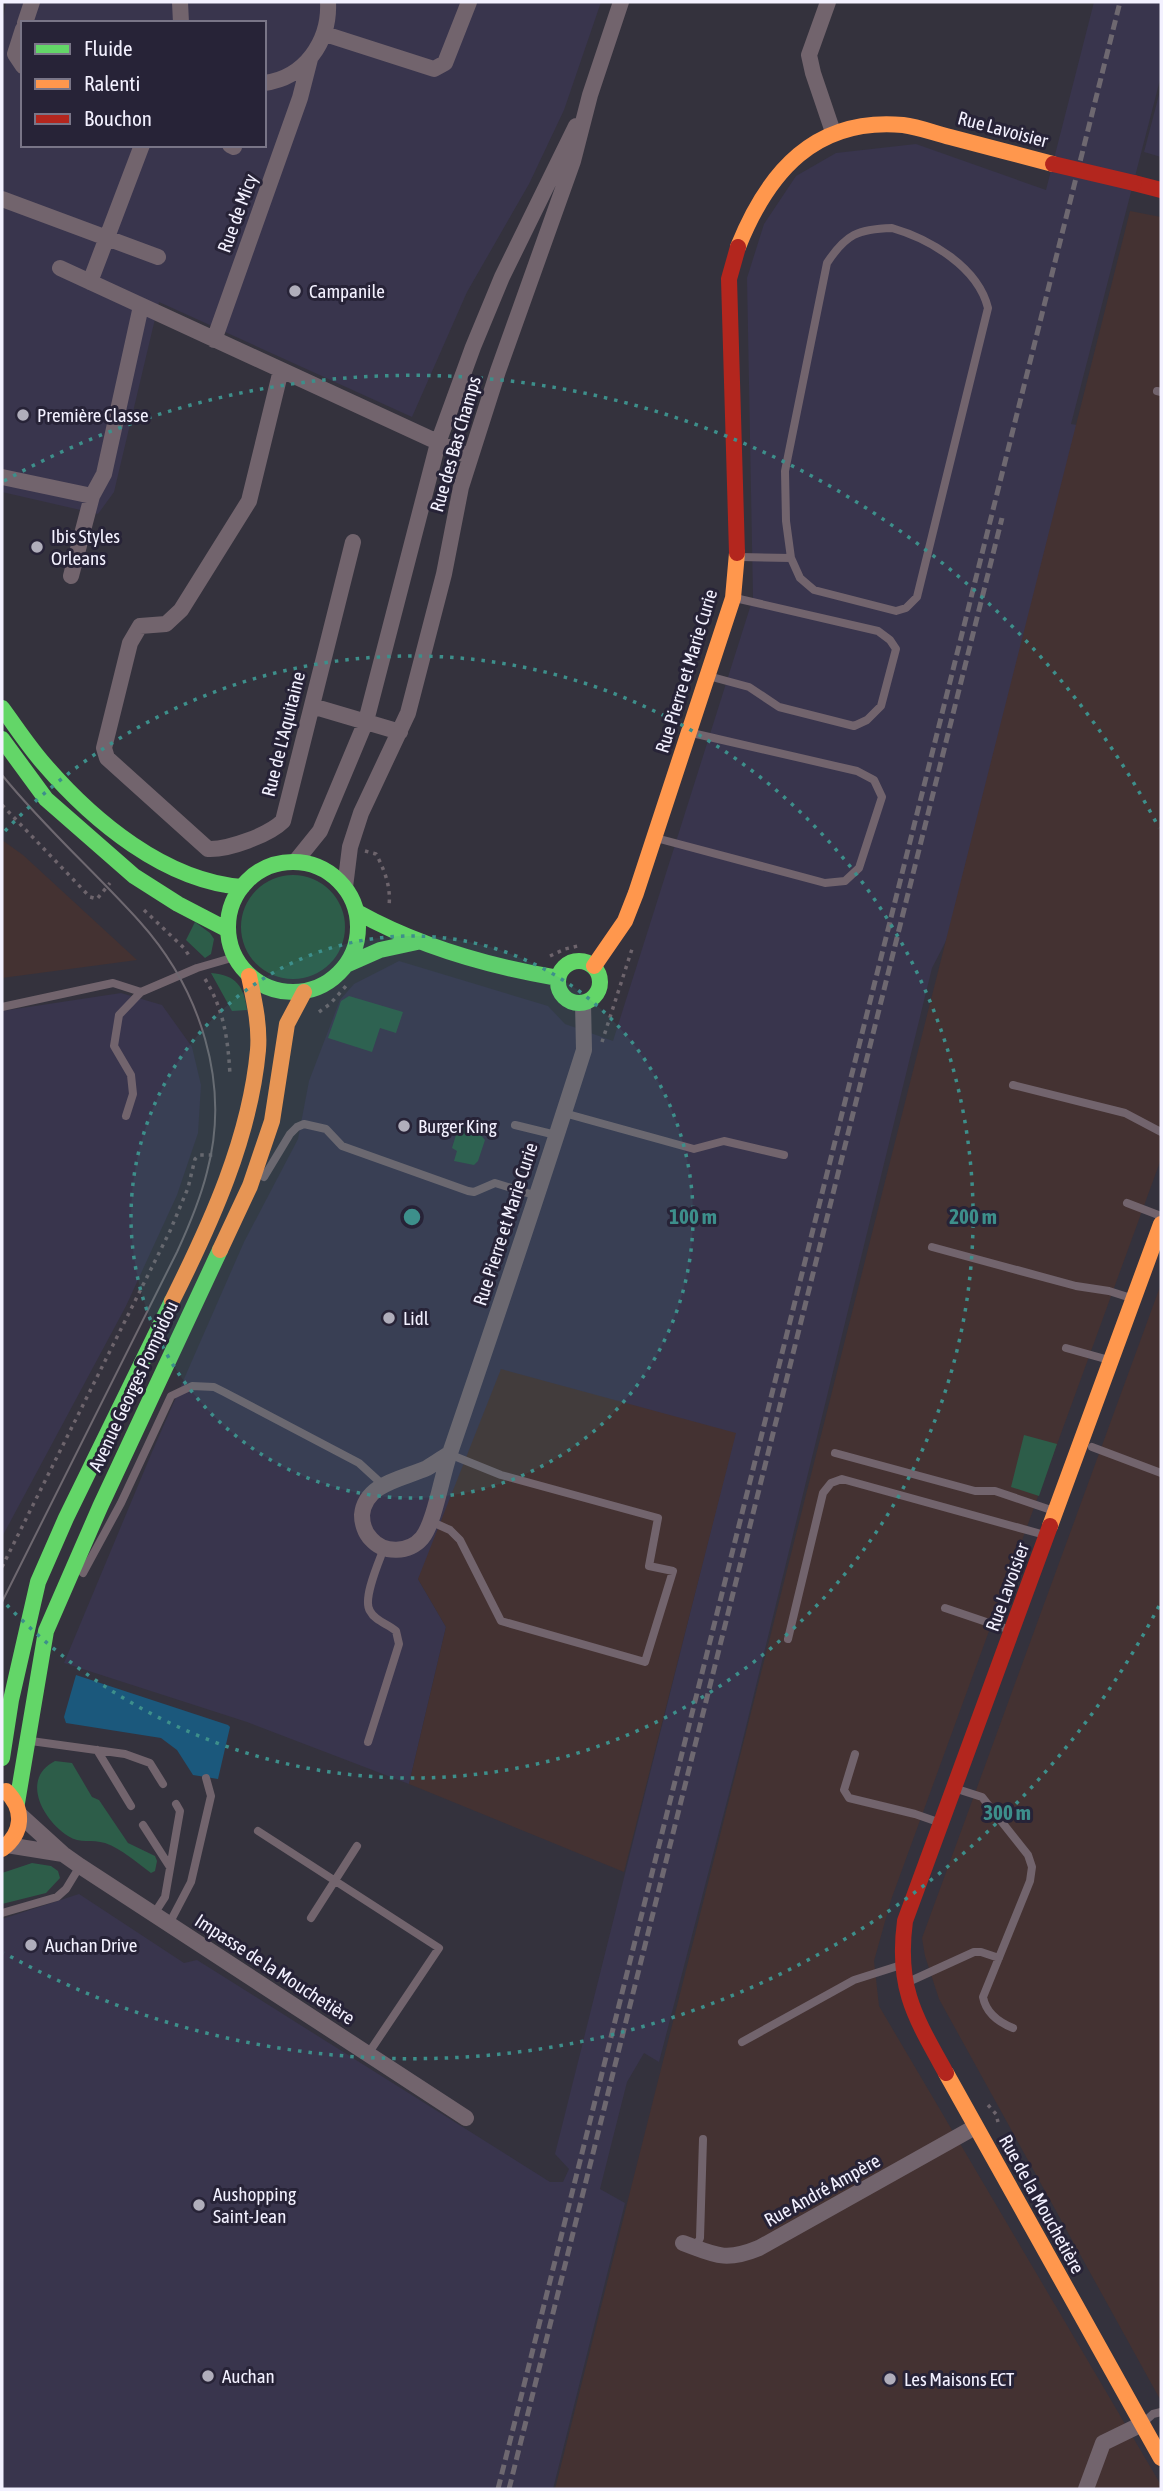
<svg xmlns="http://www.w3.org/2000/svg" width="1163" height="2491" viewBox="0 0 1163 2491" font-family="'Asap Condensed',sans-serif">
  <rect width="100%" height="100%" fill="#34323d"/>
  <!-- built -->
  <path fill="#39354d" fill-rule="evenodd" d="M 6,2 L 601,2 L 564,110 L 529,184 L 467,292 L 412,417 L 159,302 L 114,492 L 98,514 L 2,492 L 2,27 ZM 23,23 L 264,23 L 264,145 L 23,145 Z
    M 1094,2 L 1161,2 L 1161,76 L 1071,424 L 1077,425 L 948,937 L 932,968 L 739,1755 L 659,2062 L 644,2053 L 627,2082 L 600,2189 L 625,2203 L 553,2489 L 2,2489 L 2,1919 L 79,1894 L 184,1963 L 197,1960 L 550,2182 L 563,2182 L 569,2169 L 555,2154 L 735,1433 L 418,1579 L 446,1627 L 409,1784 L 247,1722 L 64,1663 L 152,1452 L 244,1242 L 298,1139 L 309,1081 L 340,1000 L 354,984 L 399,961 L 548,1006 L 565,1024 L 613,1041 L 753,598 L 747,278 L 764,224 L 796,176 L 836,153 L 916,144 L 1046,190 Z
    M 1161,87 L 1161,157 L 1144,152 Z
    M 121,993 L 162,1005 L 192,1047 L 201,1085 L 198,1133 L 177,1195 L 126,1306 L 2,1537 L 2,1011 Z"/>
  <!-- industrial -->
  <path fill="#443232" d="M 1130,211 L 1161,217 L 1161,1159 L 891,1900 L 874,1961 L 879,2006 L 1161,2485 L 1161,2489 L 555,2489 Z
    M 2,840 L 23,855 L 137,960 L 2,978 Z
    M 1161,1284 L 1161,2401 L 939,1999 L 925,1956 L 922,1938 Z
    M 501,1369 L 736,1433 L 624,1872 L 409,1784 L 446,1627 L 418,1579 Z"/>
  <!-- green -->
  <path fill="#2d5d49" d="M241 927a52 52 0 1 1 104 0a52 52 0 1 1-104 0Z
    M 195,922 L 210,933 L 214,939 L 211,954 L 205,958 L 186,940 Z
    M 211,973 C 237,975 244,987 247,1010 L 232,1011 Z
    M 349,996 L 403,1012 L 396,1033 L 380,1028 L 372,1052 L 328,1038 L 341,1001 Z
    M 459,1125 L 477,1131 L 485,1140 L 478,1161 L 474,1165 L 454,1161 L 457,1151 L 452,1148 Z
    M 1024,1435 L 1057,1444 L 1039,1496 L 1011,1487 Z
    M 55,1761 L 72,1763 L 92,1797 L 99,1800 L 128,1843 L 155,1856 L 157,1861 L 155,1871 L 151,1873 C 136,1862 122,1849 105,1843 C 92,1839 80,1844 68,1836 C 43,1820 20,1779 55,1761 Z
    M 32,1863 L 51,1866 L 58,1871 L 60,1878 L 46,1893 L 2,1904 L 2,1873 Z"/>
  <!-- water -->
  <path fill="#1b587c" d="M 76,1675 L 228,1725 L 230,1727 L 218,1779 L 193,1775 L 177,1750 L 161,1738 L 66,1723 L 64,1717 Z"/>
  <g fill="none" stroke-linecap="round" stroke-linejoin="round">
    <!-- path -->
    <path stroke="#6d646c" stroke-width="3.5" stroke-dasharray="3.5 5" stroke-linecap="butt" d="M 2,805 L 90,897 L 97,899 L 110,883
      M 365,851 L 376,854 C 385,871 391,887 389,906
      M 144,910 L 184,948 L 190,957
      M 550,956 L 565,949 L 582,945
      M 205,979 C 224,1010 228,1039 230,1075
      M 319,1012 L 330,1004 L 346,986
      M 602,1042 L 632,949
      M 2,1567 L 170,1231 L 188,1188 L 195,1159 L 199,1155 L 213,1155
      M 988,2105 L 996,2114 L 998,2122"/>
    <!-- lane -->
    <path stroke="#72646d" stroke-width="8" d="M 892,228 C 930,239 978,267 988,308 L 917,597 L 906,608 L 896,611 L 814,590 L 800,578 L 791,558 L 786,521 L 785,471 L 827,263 C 846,234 858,229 892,228 Z
      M 1157,391 L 1161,392
      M 740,557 L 791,558
      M 712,677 L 749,687 L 779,707 L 854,726 L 867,720 L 881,706 L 896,649 L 890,640 L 878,631 L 735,598
      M 656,838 L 825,883 L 845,881 L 859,868 L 882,797 L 874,780 L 857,771 L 692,733
      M 2,1007 L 113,983 L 141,992
      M 1013,1085 L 1125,1113 L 1161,1132
      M 564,1113 L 694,1149 L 724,1141 L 784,1155
      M 126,1116 L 133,1094 L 131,1075 L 114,1046 L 119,1015 L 141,992 L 197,968 L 235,957
      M 515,1125 L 556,1135
      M 264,1177 L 290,1134 L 297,1127 L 304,1124 L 326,1129 L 342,1146 L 468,1191 L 474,1192 L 495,1183 L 537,1196
      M 1127,1203 L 1161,1216
      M 932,1247 L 1076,1286 L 1109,1291 L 1131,1298
      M 1066,1348 L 1109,1360
      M 1092,1447 L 1161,1473
      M 835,1453 L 975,1491 L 995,1491 L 1054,1511
      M 430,1521 L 450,1530 L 460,1540 L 501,1621 L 645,1662 L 673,1571 L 649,1566 L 658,1518 L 501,1475 L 449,1454
      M 83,1573 L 121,1503 L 171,1396 L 192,1386 L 214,1387 L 224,1392 L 359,1463 L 383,1485
      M 945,1608 L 1010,1630
      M 788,1639 L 823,1493 L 831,1483 L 842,1479 L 1045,1535
      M 31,1741 L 125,1754 L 150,1763 L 163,1784
      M 368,1742 L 399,1644 L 396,1631 C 388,1624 375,1621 370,1611 C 362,1599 379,1562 384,1548
      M 97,1750 L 131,1806
      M 855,1754 L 844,1790 L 849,1798 L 915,1814 L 938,1822
      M 957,1789 L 982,1797 L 1028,1855 L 1032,1867 L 1030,1881 L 983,1997 C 986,2013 998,2022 1013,2028
      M 143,1825 L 170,1867
      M 258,1831 L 439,1948 L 368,2054
      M 2,1913 L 57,1897 L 66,1889 L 80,1866
      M 154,1914 L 165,1897 L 180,1811 L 176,1804
      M 311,1918 L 357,1846
      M 169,1924 L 191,1882 L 211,1796 L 206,1778
      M 906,1983 L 974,1952 L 981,1952 L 999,1958
      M 742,2042 L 854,1980 L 898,1966
      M 695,2248 L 700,2238 L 703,2139
      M 1144,2422 L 1153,2414 L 1161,2412"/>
    <!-- street -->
    <path stroke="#72646d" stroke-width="16" d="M 180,2 L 181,23
      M 828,2 L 809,55 L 813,73 L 833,132
      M 25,23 L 32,2
      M 23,29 L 15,54 L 23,66
      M 325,34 L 434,69 L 445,63 L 469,2
      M 264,83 C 305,78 330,41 328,2
      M 230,145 L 234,147
      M 2,199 L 158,257
      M 60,268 L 470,457
      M 90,282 L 142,145
      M 214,340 L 300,98 L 310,59
      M 281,370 L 249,501 L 181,610 L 166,624 L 140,626 L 130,643 L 104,748 L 107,758 L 208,849 C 228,850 269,835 283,821 L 353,542
      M 2,477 L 92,496 L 104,474 L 141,306
      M 71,576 L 92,496
      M 312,706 L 400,732
      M 295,862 L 320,831 L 366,721 L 438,443 L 473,347 L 502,277 L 576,126
      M 345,887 L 350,847 L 361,813 L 408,713 L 444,574 L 461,487 L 498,371 L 573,161 L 590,95 L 621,2
      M 449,1454 C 442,1458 434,1464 427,1468 C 403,1479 365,1483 362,1515 C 362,1523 365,1533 371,1539 C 384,1554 409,1553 422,1538 C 435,1522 442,1474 450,1453 C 496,1319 541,1185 584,1050 L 583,1003
      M 20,1815 L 63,1854 L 80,1866 L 466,2118
      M 7,1845 L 63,1854
      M 683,2243 C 715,2255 725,2262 759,2248 L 975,2127
      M 1086,2489 L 1103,2443 L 1142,2424"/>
    <!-- fast -->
    <path stroke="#63d668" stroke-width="16" d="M 2,708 C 16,727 29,747 44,764 C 93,821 165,881 242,887
      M 2,739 L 46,799 L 134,876 L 178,904 L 228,930
      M228 927a65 65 0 1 1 130 0a65 65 0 1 1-130 0Z
      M 357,912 C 420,947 487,966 558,978
      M558 982a21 21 0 1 1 42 0a21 21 0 1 1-42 0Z
      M 346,965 L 380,950 L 417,942
      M 2,1758 L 11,1700 L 38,1582 L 66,1518 L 172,1301
      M 17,1803 L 46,1631 L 100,1507 L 220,1250"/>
    <!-- slow -->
    <path stroke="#ff974d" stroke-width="16" d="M 738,247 C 768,172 815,117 903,125 C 919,127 934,133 950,137 C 984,146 1019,155 1053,164
      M 594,966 L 625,921 L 636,893 L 733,598 L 737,553
      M 220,1250 L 250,1186 L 272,1121 L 287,1024 L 304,992
      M 172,1301 C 211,1223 250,1138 258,1050 C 260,1025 254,1000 249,976
      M 1050,1526 L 1161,1224
      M 2,1849 C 23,1833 25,1810 6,1791
      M 946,2073 L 1161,2458"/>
    <!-- jam -->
    <path stroke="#b3261e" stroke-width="16" d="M 1134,183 L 1161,190
      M 737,553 L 729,279 L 738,247
      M 946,2073 C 915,2017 896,1988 905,1921 L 1050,1526"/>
    <!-- tram -->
    <path stroke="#6e6870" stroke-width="2" d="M 2,775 C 44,827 95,872 140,922 C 200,989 231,1083 207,1172 C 200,1200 189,1226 177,1252 L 2,1602"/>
    <!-- rail -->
    <path stroke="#6e6870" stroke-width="5" stroke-dasharray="10 5" stroke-linecap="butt" d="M 498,2489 L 1120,2
      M 509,2489 L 1002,518"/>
    <!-- jam-bridge -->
    <path stroke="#b3261e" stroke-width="16" d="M 1053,164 L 1134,183"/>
  </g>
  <!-- distance rings -->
  <circle cx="412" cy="1217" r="281" fill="#3d8f8b" fill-opacity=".12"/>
  <g fill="none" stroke="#3d8f8b" stroke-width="3.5" stroke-dasharray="3.5 7">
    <circle cx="412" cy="1217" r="281"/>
    <path d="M5 831A561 561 0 1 1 5 1603"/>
    <path d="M1159 1606A842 842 0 0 1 4 1953M4 481A842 842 0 0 1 1159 828"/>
  </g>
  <!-- markers -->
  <g fill="#b0aebb" stroke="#272337" stroke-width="2.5">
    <circle cx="295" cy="291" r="7"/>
    <circle cx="23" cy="415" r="7"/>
    <circle cx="37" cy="547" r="7"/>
    <circle cx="404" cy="1126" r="7"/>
    <circle cx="389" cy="1318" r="7"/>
    <circle cx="31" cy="1945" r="7"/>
    <circle cx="199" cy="2205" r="7"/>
    <circle cx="208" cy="2376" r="7"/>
    <circle cx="890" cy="2379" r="7"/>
  </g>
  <g text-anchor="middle" stroke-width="6" stroke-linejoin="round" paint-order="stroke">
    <!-- street labels -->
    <g font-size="19" fill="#f3f1ff" stroke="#272337">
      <text transform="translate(1003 129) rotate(15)" y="7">Rue Lavoisier</text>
      <text transform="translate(237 213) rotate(-70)" y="7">Rue de Micy</text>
      <text transform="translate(455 444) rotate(-74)" y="7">Rue des Bas Champs</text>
      <text transform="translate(686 671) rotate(-73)" y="7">Rue Pierre et Marie Curie</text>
      <text transform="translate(283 734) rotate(-76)" y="7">Rue de L'Aquitaine</text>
      <text transform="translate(505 1224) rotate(-72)" y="7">Rue Pierre et Marie Curie</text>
      <text transform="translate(133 1386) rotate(-65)" y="7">Avenue Georges Pompidou</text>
      <text transform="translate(1007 1587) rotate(-70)" y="7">Rue Lavoisier</text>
      <text transform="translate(275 1969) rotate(33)" y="7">Impasse de la Mouchetière</text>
      <text transform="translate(822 2190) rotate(-29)" y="7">Rue André Ampère</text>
      <text transform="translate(1042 2204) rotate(61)" y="7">Rue de la Mouchetière</text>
    </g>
    <!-- poi labels -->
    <g font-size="19" fill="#f3f1ff" stroke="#272337" text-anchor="start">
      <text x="309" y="298">Campanile</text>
      <text x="37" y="422">Première Classe</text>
      <text x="51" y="543">Ibis Styles<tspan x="51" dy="22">Orleans</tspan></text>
      <text x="418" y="1133">Burger King</text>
      <text x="403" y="1325">Lidl</text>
      <text x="45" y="1952">Auchan Drive</text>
      <text x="213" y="2201">Aushopping<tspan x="213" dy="22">Saint-Jean</tspan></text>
      <text x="222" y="2383">Auchan</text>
      <text x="904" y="2386">Les Maisons ECT</text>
    </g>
  </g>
  <circle cx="412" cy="1217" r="10" fill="#3d8f8b" stroke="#272337" stroke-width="3.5"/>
  <g font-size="21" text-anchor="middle" font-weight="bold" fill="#3d8f8b" stroke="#272337" stroke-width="6" stroke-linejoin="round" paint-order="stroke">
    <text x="693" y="1224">100 m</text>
    <text x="973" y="1224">200 m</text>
    <text x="1007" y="1820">300 m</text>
  </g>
  <!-- border -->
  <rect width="1163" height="2491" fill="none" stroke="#f3f1ff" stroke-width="7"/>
  <!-- legend -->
  <rect x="21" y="21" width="245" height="126" fill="#272337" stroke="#797587" stroke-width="2"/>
  <rect x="35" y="44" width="35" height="10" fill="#63d668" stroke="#797587" stroke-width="2"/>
  <text x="84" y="56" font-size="21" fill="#f3f1ff">Fluide</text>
  <rect x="35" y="79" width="35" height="10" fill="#ff974d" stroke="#797587" stroke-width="2"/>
  <text x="84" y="91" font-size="21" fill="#f3f1ff">Ralenti</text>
  <rect x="35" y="114" width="35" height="10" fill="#b3261e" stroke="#797587" stroke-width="2"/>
  <text x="84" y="126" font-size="21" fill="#f3f1ff">Bouchon</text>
</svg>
